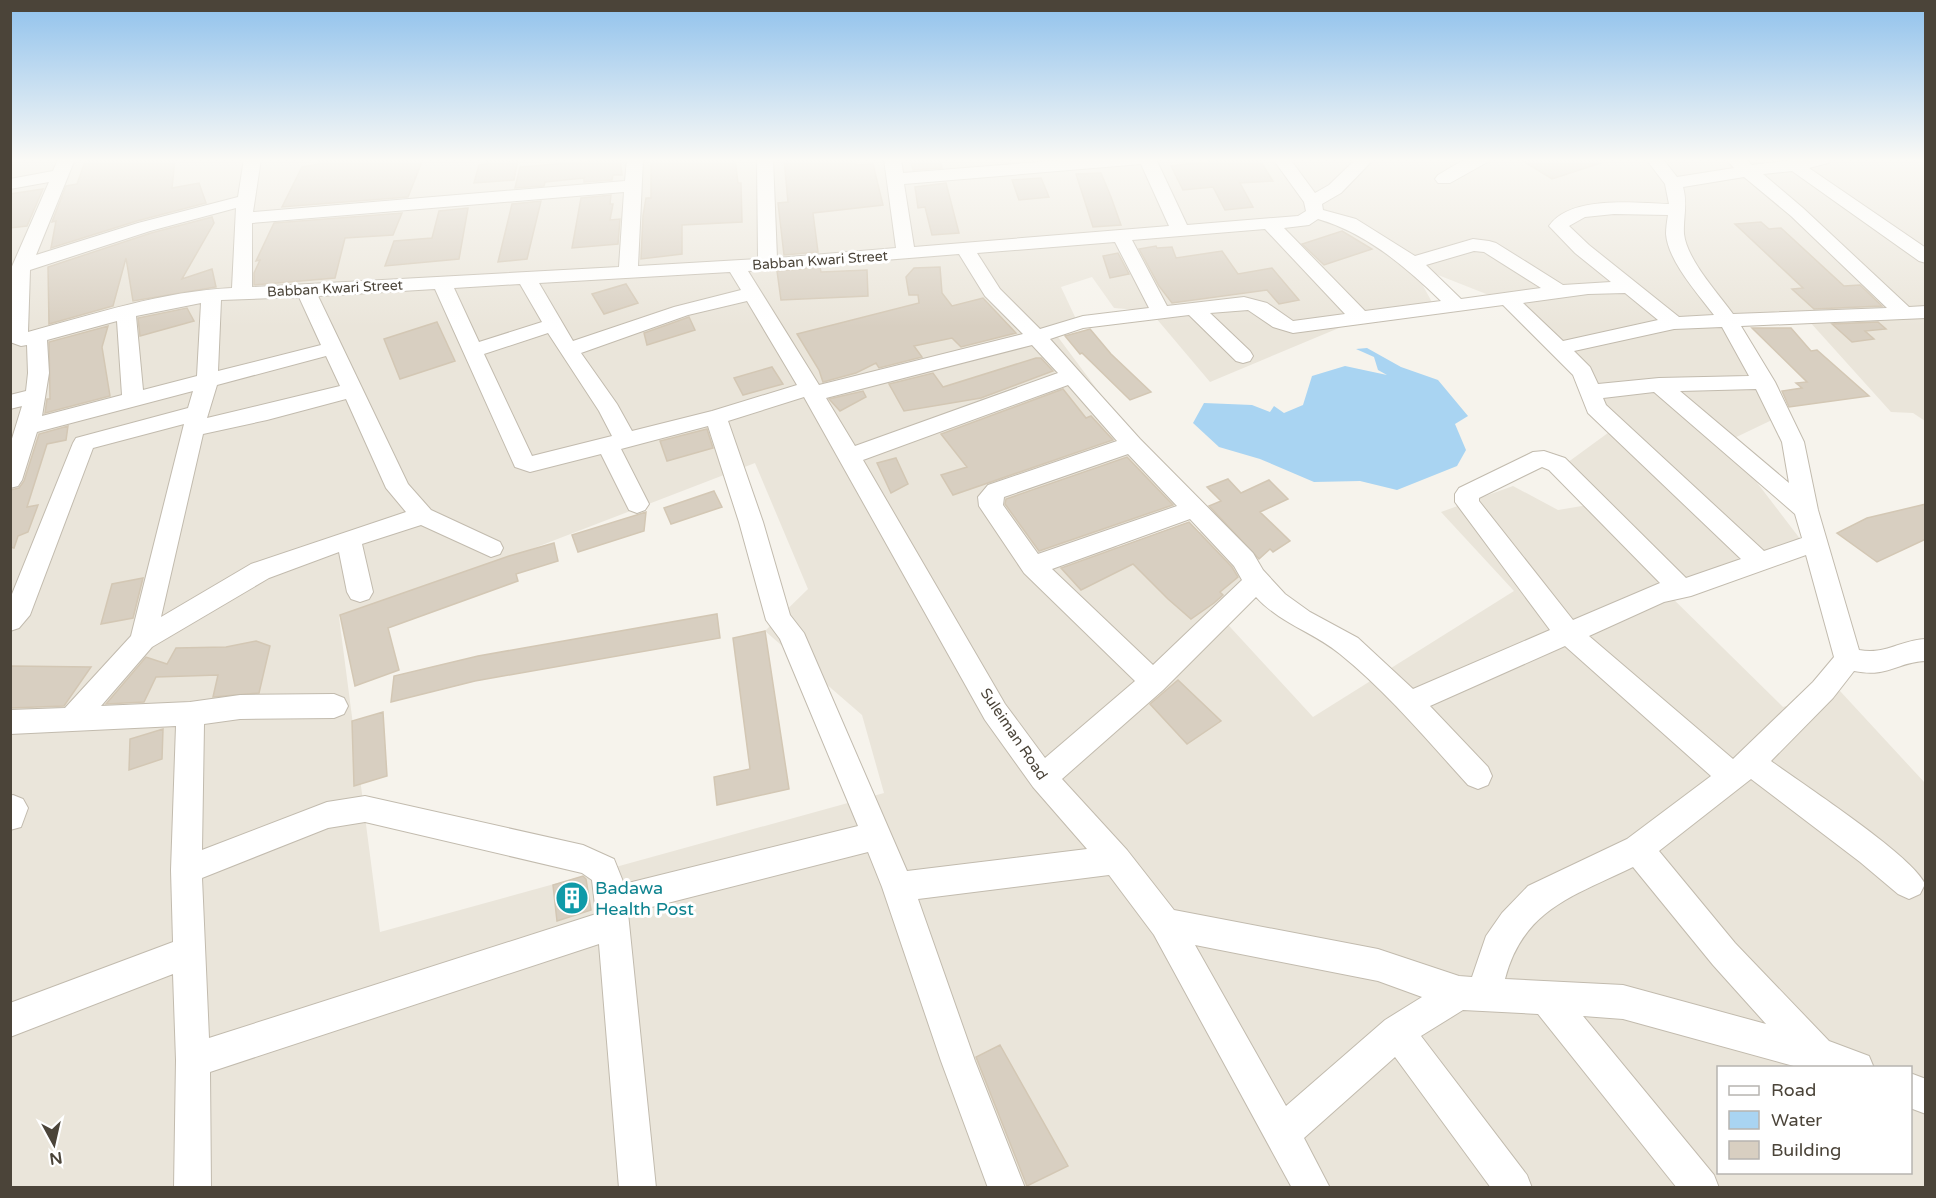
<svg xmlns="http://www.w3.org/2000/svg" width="1936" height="1198" viewBox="0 0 1936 1198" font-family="'Varela Round',sans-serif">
  <rect width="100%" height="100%" fill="#f6f3ec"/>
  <!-- residential -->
  <path fill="#eae5da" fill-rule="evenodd" d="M 10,159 L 1925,159 L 1925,421 L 1913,413 L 1891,412 L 1800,311 L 1721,318 L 1774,419 L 1726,442 L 1804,544 L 1662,588 L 1783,707 L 1840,691 L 1925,783 L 1925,1187 L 11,1187 ZM 1416,273 L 1433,273 L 1509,303 L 1594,382 L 1612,430 L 1560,468 L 1594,504 L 1558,510 L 1513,486 L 1441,512 L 1514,591 L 1313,717 L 1220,616 L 1243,596 L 1243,579 L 1230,556 L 1204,531 L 1118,552 L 1113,535 L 1184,506 L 1052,329 L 1076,319 L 1061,287 L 1092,277 L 1114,308 L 1150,311 L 1210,382 L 1358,320 L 1433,304 ZM 755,463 L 808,589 L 765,631 L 862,715 L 884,793 L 380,932 L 339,617 L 341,615 L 516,555 ZM 1718,1068 L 1910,1068 L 1910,1172 L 1718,1172 Z"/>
  <!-- water -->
  <path fill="#a9d4f2" d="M 1367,348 L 1401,367 L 1438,380 L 1468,416 L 1455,424 L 1466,450 L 1457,466 L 1397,490 L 1360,481 L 1314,482 L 1260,459 L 1219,447 L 1193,423 L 1204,403 L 1252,405 L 1270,412 L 1274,406 L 1284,413 L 1303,405 L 1312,376 L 1345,366 L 1387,375 L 1378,370 L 1374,357 L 1356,349 Z"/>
  <!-- building -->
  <path fill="#d8cfc1" stroke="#d3c7b4" stroke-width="1.5" d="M 86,159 L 175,159 L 172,188 L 199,183 L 206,203 L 137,221 L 51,248 L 56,221 L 52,222 L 66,186 L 77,184 Z
    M 319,159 L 423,159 L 408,197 L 282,207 L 302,167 L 319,164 Z
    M 488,159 L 518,159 L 514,180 L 474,183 L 479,165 L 487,164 Z
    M 620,159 L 622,175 L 613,175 L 612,180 L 584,182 L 584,178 L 545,182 L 544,186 L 515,188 L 520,167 Z
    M 735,159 L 738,183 L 741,183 L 742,222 L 682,225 L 682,254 L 641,259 L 643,216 L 646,198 L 651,198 L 651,160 Z
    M 784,159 L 855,159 L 856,165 L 873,164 L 883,205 L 813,213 L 818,252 L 784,255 L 778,203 L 788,202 Z
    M 910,159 L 940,159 L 942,168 L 913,170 Z
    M 1259,159 L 1273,181 L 1240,183 L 1253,207 L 1225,210 L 1213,187 L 1183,190 L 1171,166 L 1225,160 Z
    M 1520,159 L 1600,159 L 1601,163 L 1552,179 Z
    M 1101,173 L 1111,197 L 1121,225 L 1093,227 L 1076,174 Z
    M 1041,178 L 1049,197 L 1019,200 L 1012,180 Z
    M 946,183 L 959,233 L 932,235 L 925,207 L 918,208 L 915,187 Z
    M 43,189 L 27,226 L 10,228 L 10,194 Z
    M 611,195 L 610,204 L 613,204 L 610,220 L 620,219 L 618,244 L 572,248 L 581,198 Z
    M 541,201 L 527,259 L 498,262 L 512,204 Z
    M 468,208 L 459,259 L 385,266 L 394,241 L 432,238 L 439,211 Z
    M 402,213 L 393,235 L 345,238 L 335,278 L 254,285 L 254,273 L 260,260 L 256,261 L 274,223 Z
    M 212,217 L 214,223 L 182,279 L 212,269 L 216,287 L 133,301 L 126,258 L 113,306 L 49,324 L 48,267 L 151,233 Z
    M 1761,222 L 1769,229 L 1781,228 L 1844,286 L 1860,285 L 1882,306 L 1814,309 L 1792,289 L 1803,288 L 1735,224 Z
    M 1342,231 L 1372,249 L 1324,265 L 1302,244 Z
    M 1156,246 L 1157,248 L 1172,247 L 1176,258 L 1222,251 L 1238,274 L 1272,268 L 1299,300 L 1279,304 L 1267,290 L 1172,303 L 1159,286 L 1139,249 Z
    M 1118,253 L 1129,274 L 1110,278 L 1103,256 Z
    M 820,267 L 821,272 L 867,270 L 868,296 L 781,300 L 777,271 Z
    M 940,267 L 942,293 L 952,306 L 983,298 L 1016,333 L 961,347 L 952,338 L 914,346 L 922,357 L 879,368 L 876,363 L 856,373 L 823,382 L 819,370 L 797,334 L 919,303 L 918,295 L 909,295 L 906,277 L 914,268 Z
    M 626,284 L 638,303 L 604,314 L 592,294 Z
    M 187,308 L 194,321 L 140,336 L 138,318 Z
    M 689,317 L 695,330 L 647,345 L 644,333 Z
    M 437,322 L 455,361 L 400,379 L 384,339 Z
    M 1878,322 L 1886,329 L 1865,331 L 1874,339 L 1852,342 L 1832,324 Z
    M 108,326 L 102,347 L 110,396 L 45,413 L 47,399 L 50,399 L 49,342 Z
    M 1752,328 L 1791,328 L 1811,351 L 1817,350 L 1869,396 L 1789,407 L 1782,391 L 1802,388 L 1796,383 L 1807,382 Z
    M 1090,329 L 1111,354 L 1151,392 L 1130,400 L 1082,353 L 1080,354 L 1065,336 Z
    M 1036,358 L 1041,358 L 1053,371 L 981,398 L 904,411 L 889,384 L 933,373 L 943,387 Z
    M 772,367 L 783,384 L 743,395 L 734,378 Z
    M 1063,389 L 1086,418 L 1091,416 L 1113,440 L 953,495 L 941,475 L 967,467 L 941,434 Z
    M 863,391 L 866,397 L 840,411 L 829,399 Z
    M 68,426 L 66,440 L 47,444 L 27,507 L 38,505 L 28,532 L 18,536 L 14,548 L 10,547 L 10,490 L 19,488 L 24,481 L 39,434 Z
    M 707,429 L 713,448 L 667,461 L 660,441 Z
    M 1127,457 L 1173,505 L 1039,551 L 1005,504 L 1006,499 Z
    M 896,458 L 908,484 L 891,493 L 877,463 Z
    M 1228,479 L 1241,493 L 1269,480 L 1288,499 L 1260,512 L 1290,541 L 1273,552 L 1270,549 L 1259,559 L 1209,506 L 1221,501 L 1207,487 Z
    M 714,491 L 722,507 L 671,524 L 664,508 Z
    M 1926,504 L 1926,539 L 1877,562 L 1837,533 L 1867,518 Z
    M 646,512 L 644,531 L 578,552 L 572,535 Z
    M 1189,522 L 1232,567 L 1238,577 L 1220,592 L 1223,595 L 1214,603 L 1191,619 L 1168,599 L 1133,564 L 1081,590 L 1061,568 Z
    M 554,543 L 558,561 L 516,574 L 518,581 L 388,628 L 399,670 L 355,686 L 340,615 L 509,556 Z
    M 143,578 L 133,618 L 101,624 L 112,584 Z
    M 717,614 L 720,638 L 475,681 L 391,702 L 394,676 L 478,656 Z
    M 765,631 L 789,789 L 717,805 L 714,777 L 750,769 L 733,638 Z
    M 256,641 L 270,646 L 259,693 L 213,697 L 218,675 L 156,677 L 144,702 L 106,704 L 146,657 L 167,664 L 176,648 L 226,647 Z
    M 10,666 L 91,667 L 64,706 L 10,708 Z
    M 1178,680 L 1221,721 L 1187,744 L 1150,704 Z
    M 383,712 L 387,776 L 354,786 L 352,721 Z
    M 163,729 L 162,759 L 129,770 L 130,739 Z
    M 583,876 L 586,879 L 591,910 L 557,921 L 553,885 Z
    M 1000,1045 L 1068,1166 L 1027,1186 L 976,1057 Z"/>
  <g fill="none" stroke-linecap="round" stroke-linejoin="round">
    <defs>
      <path id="minor" d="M 58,159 L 75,159 L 36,255 L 138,223 L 238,197 L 244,159 L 261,159 L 253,212 L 625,181 L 627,159 L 643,159 L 638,266 L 758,259 L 757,159 L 773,159 L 777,258 L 896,248 L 884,159 L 901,159 L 903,173 L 1076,159 L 1156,159 L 1187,225 L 1298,216 L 1306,211 L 1304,202 L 1273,159 L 1290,159 L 1315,193 L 1329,185 L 1356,159 L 1374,159 L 1341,193 L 1322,204 L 1323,210 L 1356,219 L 1415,256 L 1473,239 L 1489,241 L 1496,243 L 1563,285 L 1611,282 L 1575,253 L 1549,226 C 1570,195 1636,203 1669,204 L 1665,184 L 1646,159 L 1663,159 L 1677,177 L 1734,168 L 1726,159 L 1745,159 L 1752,165 L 1801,159 L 1830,159 L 1828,163 L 1809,168 L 1926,248 L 1926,263 L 1919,261 L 1792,171 L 1763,174 L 1803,208 L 1909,307 L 1926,306 L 1926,318 L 1741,326 L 1775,382 L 1804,442 L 1818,510 L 1859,650 C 1886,655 1900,640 1926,639 L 1926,661 C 1896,662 1889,678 1854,671 L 1833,698 L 1771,761 C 1802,784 1912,855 1925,884 L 1920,894 L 1909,899 L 1898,894 L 1860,862 L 1751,779 L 1659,851 L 1735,943 L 1829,1041 L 1869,1056 L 1874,1068 L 1801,1068 L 1623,1019 L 1583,1016 L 1714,1175 L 1719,1188 L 1677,1188 L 1538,1014 L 1463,1010 L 1421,1036 L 1527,1175 L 1532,1188 L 1491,1188 L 1395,1057 L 1304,1138 L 1330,1188 L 1292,1188 L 1154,935 L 1109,875 L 918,899 L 975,1061 L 1025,1188 L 988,1188 L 941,1061 L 882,887 L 868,852 L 628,913 L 656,1188 L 619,1188 L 599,944 L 210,1072 L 211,1188 L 174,1188 L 176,1060 L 173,974 L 10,1037 L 10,1003 L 173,942 L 171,870 L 176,726 L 10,734 L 10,710 L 65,708 L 131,636 L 184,424 L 93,448 L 30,615 L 19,628 L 10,631 L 10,599 L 73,443 L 76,438 L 188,408 L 193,391 L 37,432 L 22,480 L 18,486 L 10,488 L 10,445 L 22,406 L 10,409 L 10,395 L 26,391 L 28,373 L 27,345 L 21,346 L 10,342 L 10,271 L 49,182 L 10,189 L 10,179 L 53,171 ZM 1141,164 L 1169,226 L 914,247 L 904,184 ZM 1744,177 L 1791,216 L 1887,308 L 1733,314 C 1718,293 1687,260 1684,234 C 1683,216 1688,205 1683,187 ZM 624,192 L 619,267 L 252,287 L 252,223 ZM 236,208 L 232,288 C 164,291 94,314 28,332 L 30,270 L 150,231 ZM 1614,214 L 1668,215 C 1667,221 1666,228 1666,234 C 1668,261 1698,294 1714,315 L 1679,317 L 1589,245 L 1569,226 L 1585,217 ZM 1318,219 C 1366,233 1405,266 1441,301 L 1365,311 L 1284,228 L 1309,225 ZM 1265,229 L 1345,314 L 1293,321 L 1267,303 L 1244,297 L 1167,306 L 1132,240 ZM 1115,242 L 1149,308 L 1083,316 L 1040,329 L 1000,289 L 977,253 ZM 1474,251 L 1484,252 L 1541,288 L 1461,299 L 1426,265 ZM 959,254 L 985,296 L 1023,334 L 819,385 L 748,271 ZM 730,272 L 741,290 L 674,307 L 573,341 L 539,283 ZM 520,284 L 542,322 L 479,342 L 454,288 ZM 435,289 L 515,467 L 530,472 L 601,454 L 629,510 L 637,513 L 645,510 L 649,504 L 621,449 L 708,426 L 739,522 L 766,620 L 780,639 L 858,826 L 624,884 L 614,859 L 583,845 L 365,796 L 327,802 L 202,850 L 204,724 L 240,719 L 334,718 L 344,714 L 348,706 L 344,698 L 334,694 L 240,695 L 190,702 L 101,706 L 152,647 L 269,578 L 339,552 L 347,592 L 351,599 L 360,602 L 369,599 L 373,592 L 362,544 L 421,525 L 491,557 L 500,554 L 503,548 L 500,542 L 431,510 L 408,484 L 318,296 ZM 1625,293 L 1658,320 L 1563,341 L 1523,303 L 1588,294 ZM 299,297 L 321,345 L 218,371 L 221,300 ZM 747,301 L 797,385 L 712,411 L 632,431 L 617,404 L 581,353 L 688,315 ZM 201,303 L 197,376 L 143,390 L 136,316 ZM 1503,305 L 1573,375 L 1588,413 L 1741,559 L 1686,578 L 1565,458 L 1544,451 L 1533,452 L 1459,488 L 1455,494 L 1455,502 L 1550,630 L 1413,689 L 1358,638 L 1310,612 L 1285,594 L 1263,570 L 1253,553 L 1140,439 L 1050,339 L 1083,328 L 1189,315 L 1236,361 L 1243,363 L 1250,361 L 1253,356 L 1250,351 L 1210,313 L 1248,310 L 1273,327 L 1293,333 ZM 117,321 L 122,395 L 42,416 L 49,373 L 47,340 ZM 1722,327 L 1749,376 L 1659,378 L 1598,384 L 1590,367 L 1574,351 L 1674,329 ZM 548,333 L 599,411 L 612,436 L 532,456 L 484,354 ZM 1032,345 L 1058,373 L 855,446 L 826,398 ZM 326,356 L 340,386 L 207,418 L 217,385 ZM 1068,385 L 1117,441 L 988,485 L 978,497 L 979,506 L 1024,573 L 1135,681 L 1045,758 L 1005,704 L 863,460 ZM 1756,389 L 1782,442 L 1789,483 L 1680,391 ZM 1654,392 L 1795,514 L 1802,538 L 1764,551 L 1606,405 L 1603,398 ZM 804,397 L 985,720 L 1033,787 L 1087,849 L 907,871 L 804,633 L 790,615 L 763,522 L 728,421 ZM 346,399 L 386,488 L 406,512 L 251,564 L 161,617 L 203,434 L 267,420 ZM 1128,454 L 1177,506 L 1038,554 L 1003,505 L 1004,497 ZM 1542,467 L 1549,470 L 1660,583 L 1573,620 L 1479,501 L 1479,498 ZM 1190,519 L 1234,566 L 1242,580 L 1153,665 L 1052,569 ZM 1806,555 L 1834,657 L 1813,682 L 1733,759 L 1589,636 L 1664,602 L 1691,596 ZM 1256,597 C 1281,624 1313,632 1340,654 C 1387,692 1427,740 1468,785 L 1478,789 L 1488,785 L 1492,776 L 1488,767 L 1430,706 L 1565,646 L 1711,776 L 1627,839 L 1528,886 L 1502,913 L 1486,936 L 1472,977 L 1459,976 L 1378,949 L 1174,910 L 1127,850 L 1062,779 L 1163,690 ZM 365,822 L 582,873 L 592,880 L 596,914 L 209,1038 L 202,878 L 328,828 ZM 1633,867 L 1713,965 L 1766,1024 L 1623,985 L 1505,979 C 1523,909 1574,896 1633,867 ZM 1195,945 L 1378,981 L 1422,997 L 1385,1020 L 1286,1106 Z
        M 1465,159 L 1493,159 L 1450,183 L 1438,183 L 1435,179 L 1438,175 Z
        M 13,795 L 23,799 L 28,808 L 21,827 L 10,830 L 10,796 Z
        M 1910,1073 L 1926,1079 L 1926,1114 L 1910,1108 Z"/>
    </defs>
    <!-- minor casing -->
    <use href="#minor" stroke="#c2bbae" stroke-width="2"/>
    <!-- minor -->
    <use href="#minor" fill="#fff" fill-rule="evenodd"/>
  </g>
  <!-- sky -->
  <linearGradient id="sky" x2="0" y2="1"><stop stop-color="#8fc1ec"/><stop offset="0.49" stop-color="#fbfaf6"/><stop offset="1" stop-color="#fbfaf6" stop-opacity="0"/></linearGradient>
  <rect width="1936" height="327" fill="url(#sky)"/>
  <!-- icons -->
  <defs>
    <symbol id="building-disc" viewBox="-11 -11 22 22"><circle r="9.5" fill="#0f9aa8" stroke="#fff"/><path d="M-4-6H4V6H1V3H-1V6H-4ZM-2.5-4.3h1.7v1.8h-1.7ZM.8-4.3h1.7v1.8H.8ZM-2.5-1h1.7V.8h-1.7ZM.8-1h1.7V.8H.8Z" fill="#fff"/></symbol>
  </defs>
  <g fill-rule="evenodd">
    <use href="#building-disc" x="553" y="879" width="38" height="38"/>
  </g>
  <g text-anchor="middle" stroke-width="6" stroke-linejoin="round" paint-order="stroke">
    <!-- far-street labels -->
    <g font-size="14" fill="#4b4439" stroke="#fff">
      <text transform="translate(820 260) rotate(-4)" y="5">Babban Kwari Street</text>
      <text transform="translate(335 288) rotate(-3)" y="5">Babban Kwari Street</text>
    </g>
    <!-- street labels -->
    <g font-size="15" fill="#4b4439" stroke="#fff">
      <text transform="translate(1014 734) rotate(56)" y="5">Suleiman Road</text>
    </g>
    <!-- near-culture labels -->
    <g font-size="18" fill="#0d838f" stroke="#fff" text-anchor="start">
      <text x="595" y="894">Badawa<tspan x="595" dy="21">Health Post</tspan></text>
    </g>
  </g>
  <!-- border -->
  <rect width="1936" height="1198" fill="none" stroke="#4b4439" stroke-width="24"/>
  <!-- legend -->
  <rect x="1717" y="1066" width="195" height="108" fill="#ffffff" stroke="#b7b4b0" stroke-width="1.5"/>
  <rect x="1729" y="1086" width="30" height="9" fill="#ffffff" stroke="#b7b4b0" stroke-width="1.5"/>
  <text x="1771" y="1096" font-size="18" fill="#4b4439">Road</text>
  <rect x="1729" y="1111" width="30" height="18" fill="#a9d4f2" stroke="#b7b4b0" stroke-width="1.5"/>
  <text x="1771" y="1126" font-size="18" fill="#4b4439">Water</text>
  <rect x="1729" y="1141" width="30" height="18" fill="#d8cfc1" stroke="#b7b4b0" stroke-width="1.5"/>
  <text x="1771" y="1156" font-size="18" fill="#4b4439">Building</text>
  <!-- north arrow -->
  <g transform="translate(54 1144) rotate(172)" stroke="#ffffff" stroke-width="4.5" paint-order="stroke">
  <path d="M0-4.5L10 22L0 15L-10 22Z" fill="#4b4439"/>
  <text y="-9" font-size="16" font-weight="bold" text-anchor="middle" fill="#4b4439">N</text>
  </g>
</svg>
